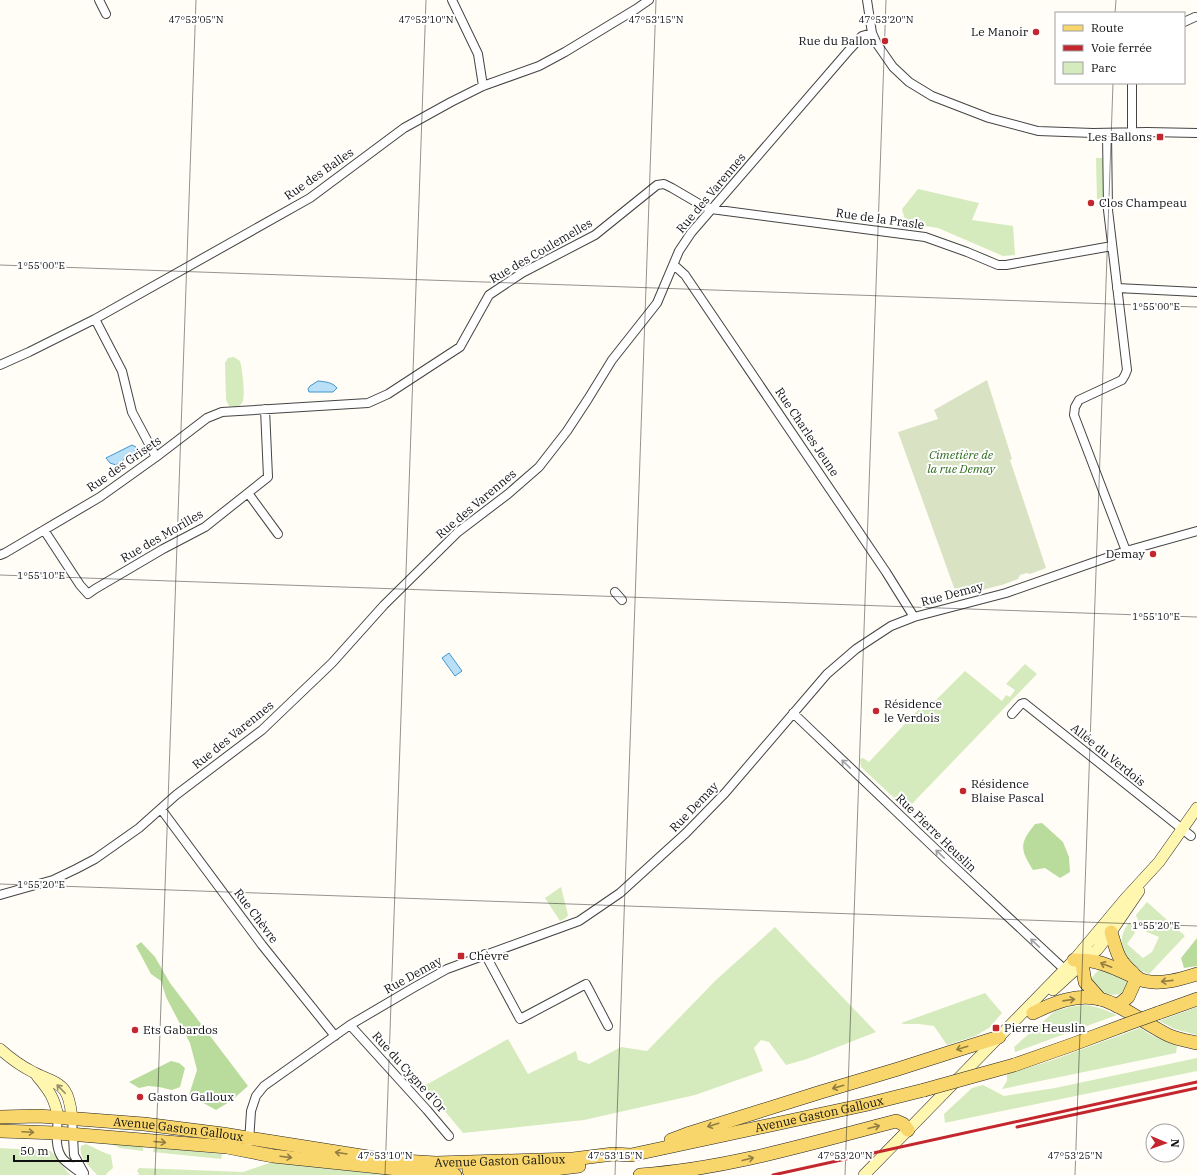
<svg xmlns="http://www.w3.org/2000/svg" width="1197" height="1175" viewBox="0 0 1197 1175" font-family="'IBM Plex Serif',serif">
  <rect width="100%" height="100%" fill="#fffdf5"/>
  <!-- green -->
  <path fill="#d5ebbd" d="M 1096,158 L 1102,158 L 1103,161 L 1103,200 L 1097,199 Z
    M 918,189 L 979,203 L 972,220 L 1013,226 L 1015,255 L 1003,256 L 938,228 L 906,223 L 902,209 Z
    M 234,357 L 240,361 C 242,368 246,397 242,403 C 242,403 238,407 238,407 L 229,406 L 226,400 L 225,363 L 228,358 Z
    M 1025,664 L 1037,674 L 908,808 L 906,809 L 861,767 L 860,759 L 863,758 L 869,762 L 918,710 L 921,711 L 926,705 L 936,700 L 965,671 L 1002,701 L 1006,695 L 1010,697 L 1015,690 L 1006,684 Z
    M 561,887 L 568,915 L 566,918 L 560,921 L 545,898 Z
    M 1147,902 L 1185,936 L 1149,974 C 1141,971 1133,967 1127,961 C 1124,959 1124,955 1123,952 C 1120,941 1122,930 1130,922 L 1135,933 L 1127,944 L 1143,958 L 1152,952 L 1159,937 C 1143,930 1142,932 1136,915 Z
    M 775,927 L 876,1032 L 807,1059 L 786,1065 L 769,1042 L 761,1040 L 754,1048 L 763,1071 L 695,1095 L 584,1120 L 463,1133 L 424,1086 L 508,1039 L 528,1074 L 576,1051 L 578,1060 L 589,1064 L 621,1047 L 647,1051 L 716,980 Z
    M 1101,967 L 1129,981 L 1123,993 C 1106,998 1101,991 1089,981 Z
    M 985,993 L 1002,1013 L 989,1028 L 975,1036 L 947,1045 L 934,1026 L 919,1024 L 904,1024 L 901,1023 Z
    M 1084,1005 C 1096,1006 1106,1010 1117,1015 L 1015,1052 L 1014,1047 L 1055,1011 L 1070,1007 Z
    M 1197,1007 L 1197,1035 L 1175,1029 L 1159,1021 Z
    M 1140,1028 L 1151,1035 L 1177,1046 L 1176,1053 L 1002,1089 L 1007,1081 L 1007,1074 L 1050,1061 Z
    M 1197,1058 L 1197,1071 L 944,1123 L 945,1123 L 944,1114 L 972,1088 L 983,1085 L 1004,1096 L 1055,1088 Z
    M 114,1143 L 143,1146 L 143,1151 L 120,1148 L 113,1145 Z
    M 86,1144 L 105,1153 L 111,1155 L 113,1168 L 106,1174 L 107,1175 L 97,1175 C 91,1167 78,1158 81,1146 Z
    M 154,1147 L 222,1154 L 221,1159 L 153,1152 Z
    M 0,1148 L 51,1151 L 70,1175 L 0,1175 Z
    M 272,1162 L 387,1175 L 138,1175 L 139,1174 L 137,1171 L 139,1168 L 243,1172 Z"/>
  <!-- forest -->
  <path fill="#b9dc9c" d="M 1042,823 L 1063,842 L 1069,857 L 1070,872 L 1060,878 L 1045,868 L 1033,870 C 1020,849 1019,844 1035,824 Z
    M 1197,938 L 1197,966 L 1184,968 L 1181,958 Z
    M 141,942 L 155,957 L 170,983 L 248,1086 L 231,1101 L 216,1110 L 189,1095 L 197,1070 L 190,1043 L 166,997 L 161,981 L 151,974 L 136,946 Z
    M 171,1061 L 179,1063 L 185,1068 L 180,1087 L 172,1090 L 159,1087 L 148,1086 L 139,1088 L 129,1082 Z"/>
  <!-- cemetery -->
  <path fill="#d9e3c4" d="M 987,380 L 1012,459 L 1010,460 L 1046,568 L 1030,574 L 1027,573 L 1020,575 L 1018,579 L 1002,585 L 957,596 L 898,432 L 938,419 L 934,410 Z"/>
  <!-- water -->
  <path fill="#b9e0f7" stroke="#3f96cf" d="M 318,381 C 326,382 332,382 337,388 L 333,392 L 309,392 L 308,389 L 310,386 Z
    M 132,445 L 136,447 L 135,452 L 116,465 L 110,463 L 106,458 Z
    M 449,653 L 462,671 L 455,676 L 442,658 Z"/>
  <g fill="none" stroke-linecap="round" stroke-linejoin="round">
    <defs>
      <path id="street" d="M 99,0 L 106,14
        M 452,0 L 478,54 L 483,86
        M 867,0 L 872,33 L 877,44 L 893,67 L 909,82 L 932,96 L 989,118 L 1038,131 L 1093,133 L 1147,132 L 1197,133
        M 1184,22 L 1195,17
        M 1132,83 L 1132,132
        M 1107,133 L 1108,210 L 1127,370 L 1125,375 L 1122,380 L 1079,400 L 1075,407 L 1074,415 L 1126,551
        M 674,265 L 685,275 L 886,572 L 914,617
        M 1117,288 L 1197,292
        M 95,319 L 122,371 L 132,412 L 156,457
        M 0,365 L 29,352 L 95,319 L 310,198 L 404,128 L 451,102 L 483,86 L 539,66 L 565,52 L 636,9 L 649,0
        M 248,493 L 278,534
        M 44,530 L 80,585 L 88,594 L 95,589 L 163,549 L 205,527 L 268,477 L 265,409
        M 0,555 L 5,553 L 100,497 L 156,457 L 207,418 L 222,412 L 368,403 L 388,394 L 460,347 L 489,295 L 522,273 L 595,235 L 657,185 L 664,184 L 672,188 L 701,205 L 711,209 L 925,237 L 967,252 L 998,265 L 1006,265 L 1112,246
        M 615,592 L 622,600
        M 793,713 L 947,860 L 1064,969
        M 1012,714 L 1021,704 L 1024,703 L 1191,836
        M 161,809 L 262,945 L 335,1036
        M 0,895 L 53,880 L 76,869 L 95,859 L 139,828 L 176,795 L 262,730 L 332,663 L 384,605 L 458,532 L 508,494 L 539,467 L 567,431 L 588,399 L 612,360 L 657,303 L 679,251 L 691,233 L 850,49 L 862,36 L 872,33
        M 485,954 L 520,1019 L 586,984 L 608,1026
        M 350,1025 L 427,1110 L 449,1136
        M 58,1117 C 57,1131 54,1148 63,1159 C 69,1165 77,1170 83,1175
        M 72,1118 L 74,1155 L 84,1173
        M 249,1142 L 251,1111 L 256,1096 L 264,1086 L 350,1025 L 413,988 L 447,969 L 579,921 L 620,893 L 686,833 L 725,793 L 827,674 L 856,649 L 891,626 L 914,617 L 1006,593 L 1126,551 L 1197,531"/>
      <path id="secondary" d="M 1053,990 L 1097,950 L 1111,932 L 1139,891
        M 0,1049 C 10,1058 21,1066 33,1072 C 43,1078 59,1081 65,1091 C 70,1098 71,1110 72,1118
        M 37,1076 C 49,1090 55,1099 58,1117
        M 864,1175 L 1074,960 L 1125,899 L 1159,862 L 1197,808"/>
      <g id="primary">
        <path d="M 1111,932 C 1117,952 1117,959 1133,973"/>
        <path d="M 1074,960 C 1081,960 1088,960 1096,962 C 1113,965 1128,976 1145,981 C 1162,985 1181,979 1197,974"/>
        <path d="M 1082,964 L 1085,982 L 1100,999"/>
        <path d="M 1117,1006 L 1128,997 L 1137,977"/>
        <path d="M 1033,1013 C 1053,1003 1077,993 1100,999 C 1121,1004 1147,1025 1168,1035 C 1176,1039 1188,1041 1197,1043"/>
        <path d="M 1158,1013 L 1197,999"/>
        <path d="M 1014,1065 L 1074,1044 L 1122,1026"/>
        <path id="s1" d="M 0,1117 L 39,1116 L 144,1124 L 223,1134 L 387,1160 L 436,1163 L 573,1159 L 613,1154 L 631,1155 L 864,1105 L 924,1090"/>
        <path d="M 0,1131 L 57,1133 L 227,1147 L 273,1156 L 455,1175"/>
        <path d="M 671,1140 L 687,1134 L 821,1092 L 898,1069 L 948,1053 L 999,1037"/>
        <path d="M 469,1171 L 547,1170 L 579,1166"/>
        <path d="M 640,1175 C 727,1169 812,1143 896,1121 L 903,1124 L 908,1130"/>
      </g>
    </defs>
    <!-- street casing -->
    <use href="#street" stroke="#444" stroke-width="10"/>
    <!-- secondary casing -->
    <use href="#secondary" stroke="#333" stroke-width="12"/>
    <!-- primary casing -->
    <use href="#primary" stroke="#222" stroke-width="14"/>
    <!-- street -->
    <use href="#street" stroke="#fff" stroke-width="8"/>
    <!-- secondary -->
    <use href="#secondary" stroke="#fff6b0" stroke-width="11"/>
    <!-- primary -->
    <use href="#primary" stroke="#f9d66b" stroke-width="13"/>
    <!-- rail -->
    <path stroke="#c4262e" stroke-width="3" d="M 1017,1127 L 1197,1088
      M 773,1175 L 1197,1082"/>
    <defs>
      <path id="primary-bridge" d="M 1122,1026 L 1158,1013
        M 924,1090 L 1014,1065"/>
    </defs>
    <!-- primary-bridge casing -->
    <use href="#primary-bridge" stroke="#222" stroke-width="14" stroke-linecap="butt"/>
    <!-- primary-bridge -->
    <use href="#primary-bridge" stroke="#f9d66b" stroke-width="13"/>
  </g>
  <!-- one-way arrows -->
  <defs><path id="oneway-shaft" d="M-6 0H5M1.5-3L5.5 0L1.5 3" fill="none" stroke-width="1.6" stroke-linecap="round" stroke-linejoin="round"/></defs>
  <g stroke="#a0a0a0">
    <use href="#oneway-shaft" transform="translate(846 764) rotate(-136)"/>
    <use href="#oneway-shaft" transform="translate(940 854) rotate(-136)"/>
    <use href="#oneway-shaft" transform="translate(1035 943) rotate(-137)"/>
  </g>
  <g stroke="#917d42">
    <use href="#oneway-shaft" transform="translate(1106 965) rotate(-159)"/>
    <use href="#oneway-shaft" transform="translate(1167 981) rotate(174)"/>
    <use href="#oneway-shaft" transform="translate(1069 1000) rotate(-8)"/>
    <use href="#oneway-shaft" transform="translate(962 1048) rotate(163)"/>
    <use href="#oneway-shaft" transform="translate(838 1087) rotate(164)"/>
    <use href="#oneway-shaft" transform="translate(713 1125) rotate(163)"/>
    <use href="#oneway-shaft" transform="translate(874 1127) rotate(-14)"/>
    <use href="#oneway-shaft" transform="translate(28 1132) rotate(3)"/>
    <use href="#oneway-shaft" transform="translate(160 1142) rotate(5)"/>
    <use href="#oneway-shaft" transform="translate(341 1153) rotate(-171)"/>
    <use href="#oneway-shaft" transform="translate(286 1157) rotate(7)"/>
    <use href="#oneway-shaft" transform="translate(748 1159) rotate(-14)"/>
  </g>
  <use stroke="#948f68" href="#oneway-shaft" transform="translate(61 1089) rotate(-134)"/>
  <!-- ticks -->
  <path fill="none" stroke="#111" stroke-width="1" stroke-opacity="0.45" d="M 1115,13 L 1116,0M 0,265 L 1197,307M 0,575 L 1197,617M 0,884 L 1197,926M 155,1175 L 196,0M 385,1175 L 426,0M 615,1175 L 656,0M 845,1175 L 886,0M 1075,1175 L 1113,83"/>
  <!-- markers -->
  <g fill="#c4262e" stroke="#fff" stroke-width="1.5">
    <circle cx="1036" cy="32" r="4"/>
    <circle cx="885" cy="41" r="4"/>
    <rect x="1156" y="133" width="8" height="8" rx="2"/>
    <circle cx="1091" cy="203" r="4"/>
    <circle cx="1153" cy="554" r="4"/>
    <circle cx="876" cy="711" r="4"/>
    <circle cx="963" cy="791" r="4"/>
    <rect x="457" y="952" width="8" height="8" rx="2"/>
    <rect x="992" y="1024" width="8" height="8" rx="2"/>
    <circle cx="135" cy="1030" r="4"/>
    <circle cx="140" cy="1097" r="4"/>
  </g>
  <g text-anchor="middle" stroke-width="4" stroke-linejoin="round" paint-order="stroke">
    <!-- poi labels -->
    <g font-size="12" fill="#111" stroke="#fff" text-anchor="start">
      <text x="1028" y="36" text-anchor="end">Le Manoir</text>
      <text x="877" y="45" text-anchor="end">Rue du Ballon</text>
      <text x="1152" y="141" text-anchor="end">Les Ballons</text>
      <text x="1099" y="207">Clos Champeau</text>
      <text x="1145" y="558" text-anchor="end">Demay</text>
      <text x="884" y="708">Résidence<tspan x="884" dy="14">le Verdois</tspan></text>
      <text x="971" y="788">Résidence<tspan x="971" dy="14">Blaise Pascal</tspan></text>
      <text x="469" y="960">Chèvre</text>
      <text x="1004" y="1032">Pierre Heuslin</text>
      <text x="143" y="1034">Ets Gabardos</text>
      <text x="148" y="1101">Gaston Galloux</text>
    </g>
    <!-- street labels -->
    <g font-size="12" fill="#111" stroke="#fff">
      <text transform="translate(319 174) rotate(-35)" y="4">Rue des Balles</text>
      <text transform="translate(711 193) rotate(-50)" y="4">Rue des Varennes</text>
      <text transform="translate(880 219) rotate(8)" y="4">Rue de la Prasle</text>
      <text transform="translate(541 251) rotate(-30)" y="4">Rue des Coulemelles</text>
      <text transform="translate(807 432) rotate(56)" y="4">Rue Charles Jeune</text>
      <text transform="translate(124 464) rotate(-35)" y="4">Rue des Grisets</text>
      <text transform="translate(476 504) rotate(-40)" y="4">Rue des Varennes</text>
      <text transform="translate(162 536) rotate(-30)" y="4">Rue des Morilles</text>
      <text transform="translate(952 594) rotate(-15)" y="4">Rue Demay</text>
      <text transform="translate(233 735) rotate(-39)" y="4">Rue des Varennes</text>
      <text transform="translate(1108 755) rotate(39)" y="4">Allée du Verdois</text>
      <text transform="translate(694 807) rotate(-46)" y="4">Rue Demay</text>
      <text transform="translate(936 833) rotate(44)" y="4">Rue Pierre Heuslin</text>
      <text transform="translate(256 916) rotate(53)" y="4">Rue Chèvre</text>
      <text transform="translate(413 975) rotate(-29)" y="4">Rue Demay</text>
      <text transform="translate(409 1072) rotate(48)" y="4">Rue du Cygne d'Or</text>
      <text dy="4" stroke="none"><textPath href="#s1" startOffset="827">Avenue Gaston Galloux</textPath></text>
      <text dy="4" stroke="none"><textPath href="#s1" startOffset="179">Avenue Gaston Galloux</textPath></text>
      <text dy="4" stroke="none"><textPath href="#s1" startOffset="503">Avenue Gaston Galloux</textPath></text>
    </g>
    <!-- park labels -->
    <g font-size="12" font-style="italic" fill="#2f6b1f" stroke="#fff">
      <text x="961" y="459">Cimetière de<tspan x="961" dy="14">la rue Demay</tspan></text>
    </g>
  </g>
  <g font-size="10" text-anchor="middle" fill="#111" stroke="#fff" stroke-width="4" stroke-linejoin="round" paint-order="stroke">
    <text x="196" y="23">47°53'05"N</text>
    <text x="426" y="23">47°53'10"N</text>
    <text x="656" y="23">47°53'15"N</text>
    <text x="886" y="23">47°53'20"N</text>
    <text x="41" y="269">1°55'00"E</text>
    <text x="1156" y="310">1°55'00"E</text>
    <text x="41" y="579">1°55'10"E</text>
    <text x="1156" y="620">1°55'10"E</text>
    <text x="41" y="888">1°55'20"E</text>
    <text x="1156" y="929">1°55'20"E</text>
    <text x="385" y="1159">47°53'10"N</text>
    <text x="615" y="1159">47°53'15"N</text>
    <text x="845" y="1159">47°53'20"N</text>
    <text x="1075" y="1159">47°53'25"N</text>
  </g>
  <!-- legend -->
  <rect x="1055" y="12" width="130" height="72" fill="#ffffff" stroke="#a0a0a0"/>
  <rect x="1063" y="25" width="20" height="6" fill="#f9d66b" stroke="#a0a0a0"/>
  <text x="1091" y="32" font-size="12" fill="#111111">Route</text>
  <rect x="1063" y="45" width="20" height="6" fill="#c4262e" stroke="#a0a0a0"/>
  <text x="1091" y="52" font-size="12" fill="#111111">Voie ferrée</text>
  <rect x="1063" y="62" width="20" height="12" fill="#d5ebbd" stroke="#a0a0a0"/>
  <text x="1091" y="72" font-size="12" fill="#111111">Parc</text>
  <!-- north arrow -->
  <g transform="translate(1165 1143) rotate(92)"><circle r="19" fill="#ffffff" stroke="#a0a0a0"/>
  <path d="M0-3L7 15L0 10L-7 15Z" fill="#c4262e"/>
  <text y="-6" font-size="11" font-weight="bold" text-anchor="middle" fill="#111111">N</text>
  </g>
  <!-- scale -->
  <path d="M14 1155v6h74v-6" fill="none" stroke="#111111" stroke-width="2"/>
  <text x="20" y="1155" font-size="12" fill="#111111" stroke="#ffffff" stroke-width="3" paint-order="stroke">50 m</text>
</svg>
